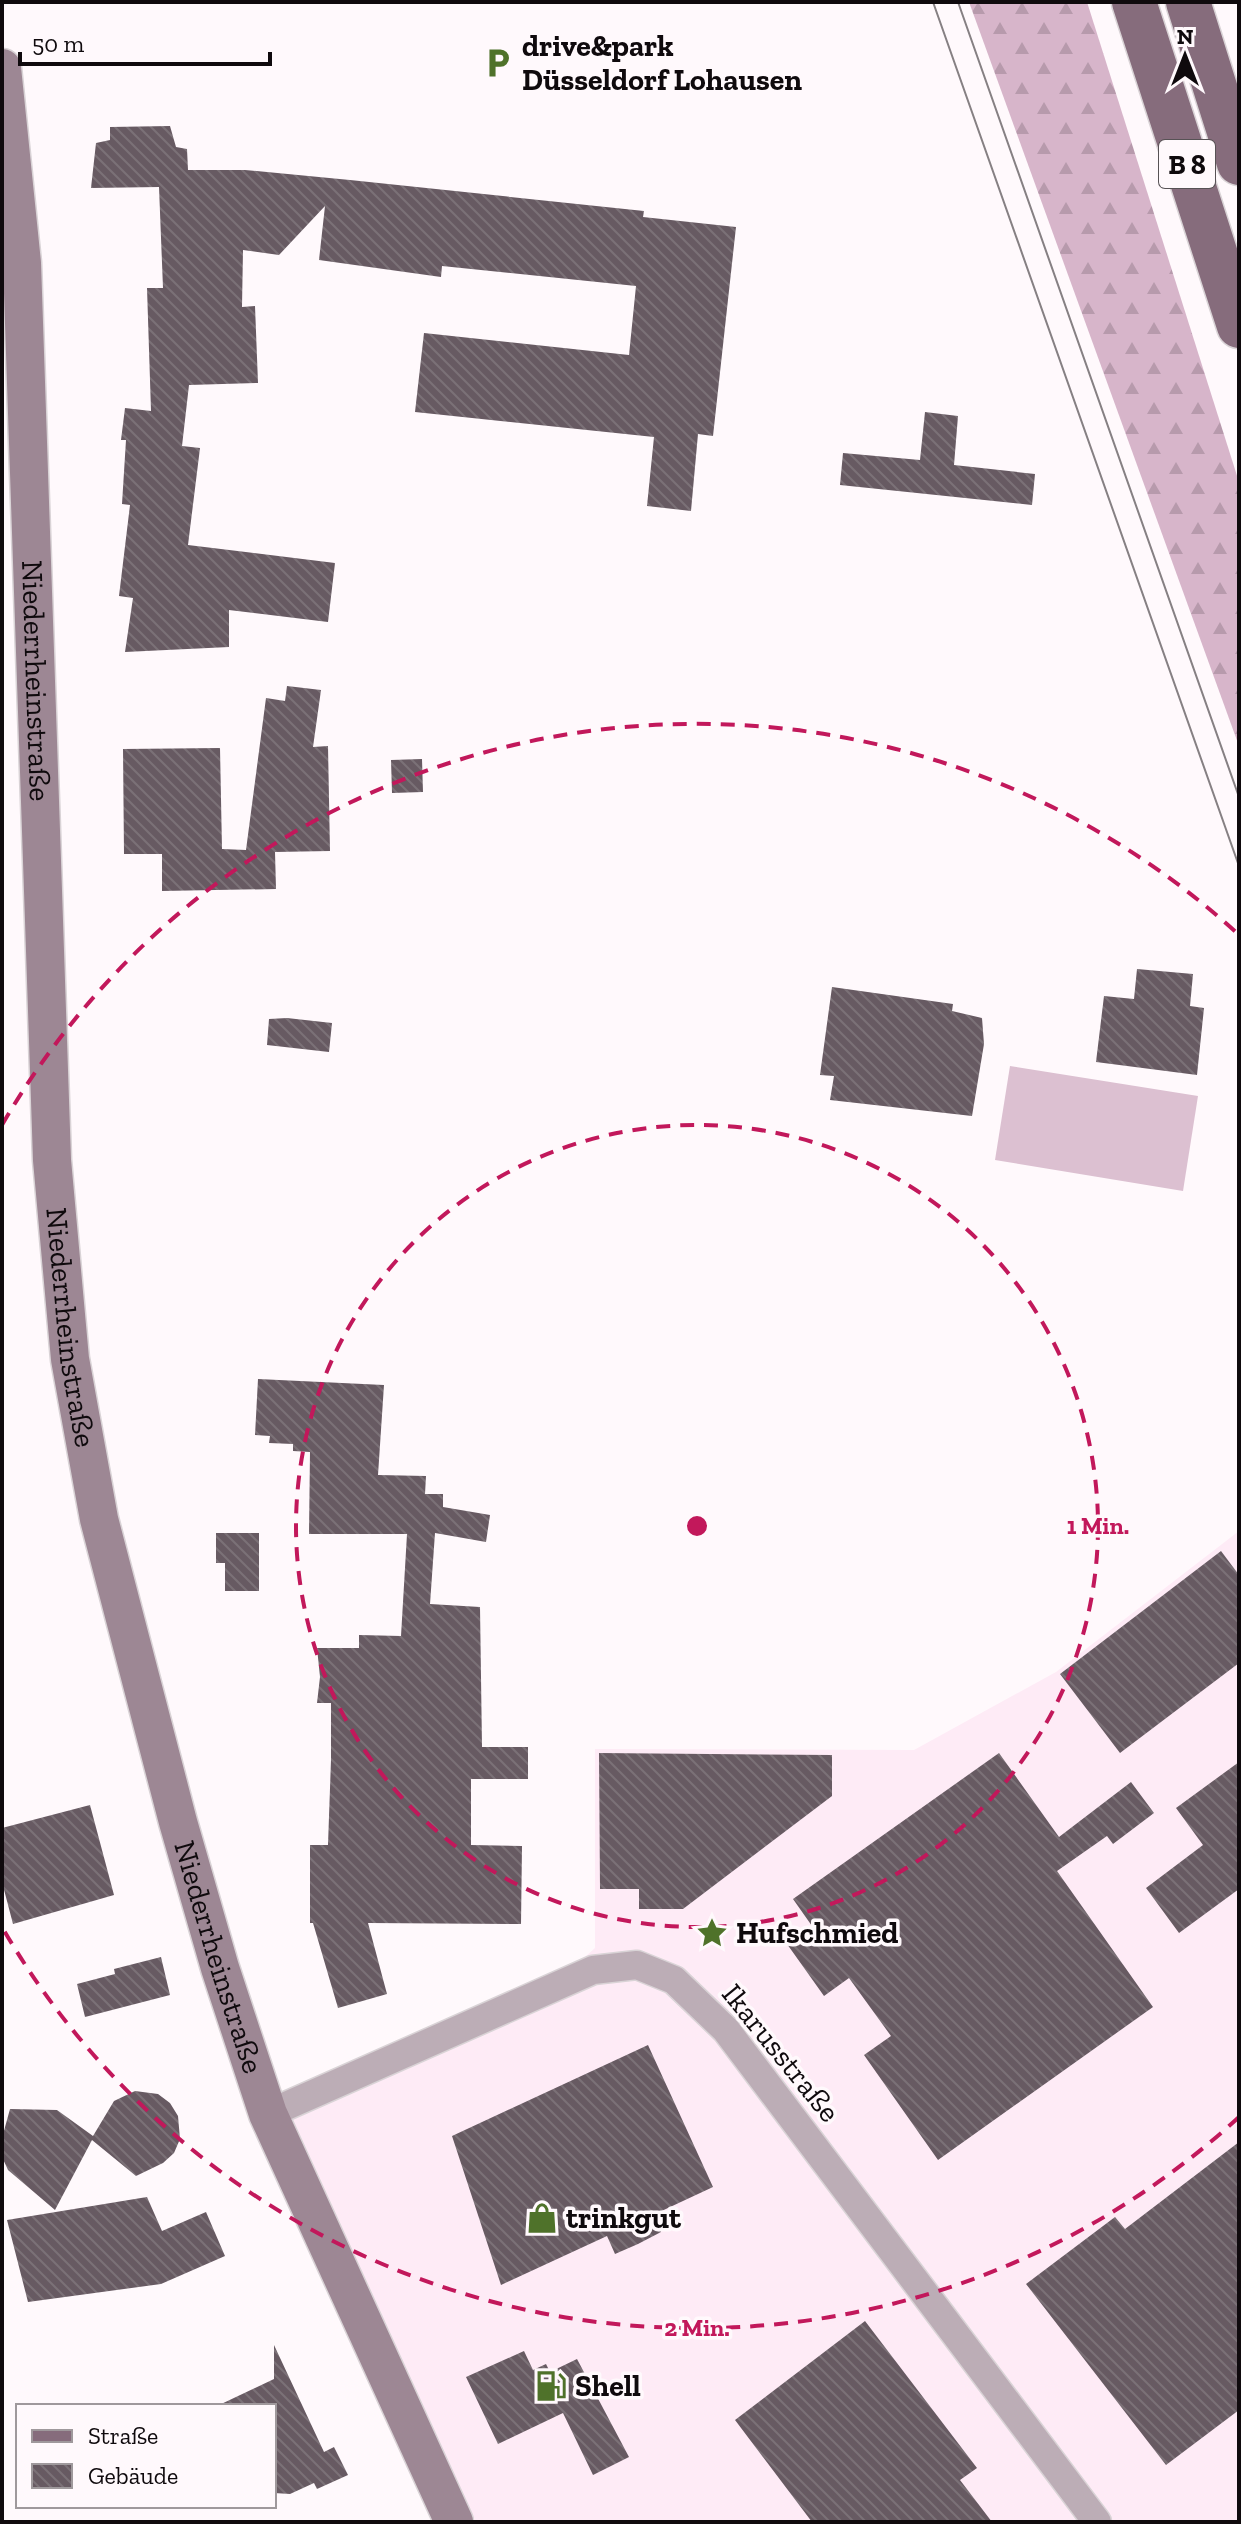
<svg xmlns="http://www.w3.org/2000/svg" width="1241" height="2524" viewBox="0 0 1241 2524" font-family="'Zilla Slab',serif">
  <defs>
    <pattern id="forest-firs" width="22" height="20" patternUnits="userSpaceOnUse" patternTransform="scale(2)"><rect width="22" height="20" fill="#d7b5ca"/><path d="M5 1l3.5 6h-7zM16 11l3.5 6h-7z" fill="#b79aac"/></pattern>
    <pattern id="building-back-hatch" width="6" height="6" patternUnits="userSpaceOnUse" patternTransform="scale(2)"><rect width="6" height="6" fill="#675a62"/><path d="M-1 5l2 2M0 0l6 6M5-1l2 2" fill="none" stroke="#7b7177"/></pattern>
  </defs>
  <rect width="100%" height="100%" fill="#fff9fc"/>
  <!-- built -->
  <path fill="#feebf6" d="M 1239,1531 L 1239,2522 L 476,2522 L 283,2120 L 536,2001 L 595,1948 L 595,1749 L 914,1750 L 1056,1672 Z"/>
  <!-- forest -->
  <path fill="url(#forest-firs)" d="M 969,2 L 1087,2 L 1239,482 L 1239,746 Z"/>
  <!-- garden -->
  <path fill="#dcc0d1" d="M 1010,1066 L 1198,1096 L 1183,1191 L 995,1160 Z"/>
  <!-- building -->
  <path fill="url(#building-back-hatch)" d="M 170,126 L 176,147 L 187,149 L 188,170 L 245,170 L 350,180 L 644,211 L 643,217 L 736,227 L 713,436 L 698,434 L 691,511 L 647,506 L 654,437 L 415,412 L 424,333 L 629,355 L 636,286 L 442,266 L 441,277 L 319,260 L 325,206 L 279,255 L 243,250 L 242,307 L 255,306 L 258,383 L 189,385 L 182,446 L 200,448 L 188,545 L 335,563 L 328,622 L 229,610 L 229,647 L 125,652 L 133,598 L 119,596 L 130,505 L 122,504 L 126,440 L 121,440 L 125,408 L 151,411 L 147,288 L 163,288 L 159,187 L 91,188 L 96,143 L 110,140 L 110,127 Z
    M 925,412 L 958,416 L 954,465 L 1035,474 L 1032,505 L 840,485 L 843,453 L 920,460 Z
    M 287,686 L 321,690 L 313,747 L 328,746 L 330,851 L 275,852 L 276,889 L 162,891 L 162,854 L 124,854 L 123,749 L 220,748 L 222,849 L 246,850 L 266,698 L 285,701 Z
    M 422,759 L 423,792 L 392,793 L 391,760 Z
    M 1137,969 L 1193,974 L 1190,1006 L 1204,1008 L 1197,1075 L 1096,1062 L 1104,996 L 1134,999 Z
    M 832,987 L 953,1004 L 952,1011 L 982,1018 L 984,1044 L 972,1116 L 830,1100 L 834,1076 L 820,1075 Z
    M 287,1018 L 332,1023 L 329,1052 L 267,1045 L 269,1019 Z
    M 258,1379 L 384,1385 L 378,1475 L 426,1476 L 425,1494 L 443,1494 L 443,1507 L 490,1515 L 486,1542 L 435,1533 L 430,1604 L 480,1607 L 482,1747 L 528,1747 L 528,1779 L 471,1779 L 471,1845 L 522,1846 L 521,1924 L 368,1923 L 387,1994 L 338,2008 L 313,1923 L 310,1923 L 310,1845 L 328,1845 L 331,1760 L 331,1703 L 317,1703 L 320,1677 L 317,1648 L 359,1648 L 359,1635 L 401,1636 L 407,1534 L 309,1534 L 310,1452 L 293,1451 L 293,1444 L 269,1443 L 270,1436 L 255,1435 Z
    M 216,1533 L 259,1533 L 259,1591 L 225,1591 L 225,1563 L 216,1563 Z
    M 1221,1551 L 1239,1575 L 1239,1663 L 1120,1753 L 1060,1674 Z
    M 599,1753 L 832,1755 L 832,1796 L 683,1909 L 639,1909 L 639,1889 L 600,1889 Z
    M 999,1753 L 1059,1837 L 1131,1782 L 1154,1813 L 1113,1844 L 1107,1836 L 1057,1871 L 1153,2007 L 938,2160 L 864,2055 L 891,2036 L 849,1978 L 824,1996 L 787,1944 L 812,1926 L 793,1899 Z
    M 1239,1762 L 1239,1889 L 1179,1933 L 1146,1888 L 1203,1845 L 1176,1808 Z
    M 90,1805 L 114,1895 L 13,1924 L 2,1882 L 2,1828 Z
    M 161,1957 L 170,1995 L 85,2017 L 77,1984 L 115,1974 L 114,1969 Z
    M 648,2045 L 713,2187 L 653,2215 L 661,2232 L 638,2244 L 615,2254 L 607,2236 L 501,2285 L 452,2136 Z
    M 135,2091 L 158,2094 L 170,2103 L 178,2116 L 180,2139 L 174,2153 L 163,2163 L 136,2176 L 92,2140 L 55,2210 L 8,2170 L 2,2157 L 2,2138 L 10,2109 L 57,2110 L 93,2136 L 114,2101 Z
    M 1239,2142 L 1239,2410 L 1166,2465 L 1026,2284 L 1115,2217 L 1125,2229 Z
    M 147,2197 L 162,2231 L 206,2212 L 225,2256 L 161,2284 L 28,2302 L 7,2220 Z
    M 865,2321 L 977,2468 L 960,2480 L 992,2522 L 812,2522 L 735,2420 Z
    M 274,2345 L 324,2452 L 334,2447 L 348,2475 L 317,2489 L 314,2483 L 290,2494 L 274,2493 L 274,2406 L 217,2406 L 274,2379 Z
    M 524,2351 L 533,2370 L 546,2364 L 550,2372 L 577,2359 L 629,2457 L 593,2475 L 563,2413 L 498,2444 L 466,2377 Z"/>
  <g fill="none" stroke-linecap="round" stroke-linejoin="round">
    <defs>
      <path id="street" d="M 268,2114 L 593,1970 L 637,1965 L 674,1980 L 726,2030 L 1097,2522"/>
      <g id="secondary">
        <path id="s1" d="M 2,68 L 22,263 L 52,1160 L 70,1359 L 99,1519 L 178,1822 L 220,1968 L 268,2114 L 454,2522"/>
      </g>
      <path id="primary" d="M 1134,2 L 1239,326
        M 1188,2 L 1239,163"/>
    </defs>
    <!-- street casing -->
    <use href="#street" stroke="#d9d3d6" stroke-width="31"/>
    <!-- secondary casing -->
    <use href="#secondary" stroke="#d9d3d6" stroke-width="41"/>
    <!-- primary casing -->
    <use href="#primary" stroke="#d9d3d6" stroke-width="47"/>
    <!-- street -->
    <use href="#street" stroke="#bcadb6" stroke-width="28"/>
    <!-- secondary -->
    <use href="#secondary" stroke="#9d8794" stroke-width="38"/>
    <!-- primary -->
    <use href="#primary" stroke="#866c7c" stroke-width="44"/>
    <!-- tram -->
    <path stroke="#868083" stroke-width="2" d="M 933,2 L 1239,866
      M 958,2 L 1239,797"/>
  </g>
  <!-- distance rings -->
  <g fill="none" stroke="#c2185b" stroke-width="4" stroke-dasharray="14 10">
    <circle cx="697" cy="1526" r="401"/>
    <path d="M1239 2117A802 802 0 0 1 2 1927M2 1125A802 802 0 0 1 1239 935"/>
  </g>
  <!-- icons -->
  <defs>
    <symbol id="parking-bare" viewBox="-9 -9 18 18"><path d="M-3.5-5.5H1a3.5 3.5 0 0 1 0 7H-1V5.5H-3.5ZM-1-3.4V-.6H.8a1.4 1.4 0 0 0 0-2.8Z" fill="#4f722a" stroke="#fff9fc" stroke-width="2.5" paint-order="stroke"/></symbol>
    <symbol id="sight-bare" viewBox="-9 -9 18 18"><path d="M0-6L1.8-2.2L6-1.7L2.9 1.2L3.7 5.4L0 3.3L-3.7 5.4L-2.9 1.2L-6-1.7L-1.8-2.2Z" fill="#4f722a" stroke="#fff9fc" stroke-width="2.5" paint-order="stroke"/></symbol>
    <symbol id="shop-bare" viewBox="-9 -9 18 18"><path d="M-5-2.5h2.3a2.7 3.5 0 0 1 5.4 0H5L5.5 6h-11ZM-1.5-2.5h3a1.5 2.3 0 0 0-3 0Z" fill="#4f722a" stroke="#fff9fc" stroke-width="2.5" paint-order="stroke"/></symbol>
    <symbol id="fuel-bare" viewBox="-9 -9 18 18"><path d="M-5.5-6h7V0h2V4h1.3V-2.5L3-4.5l.8-.8L6-3V5H2.5V1h-1V6h-7ZM-4.2-4.7v3.2H.2V-4.7Z" fill="#4f722a" stroke="#fff9fc" stroke-width="2.5" paint-order="stroke"/></symbol>
  </defs>
  <g fill-rule="evenodd">
    <use href="#parking-bare" x="476" y="41" width="44" height="44"/>
    <use href="#sight-bare" x="690" y="1911" width="44" height="44"/>
    <use href="#shop-bare" x="520" y="2196" width="44" height="44"/>
    <use href="#fuel-bare" x="529" y="2364" width="44" height="44"/>
  </g>
  <g text-anchor="middle" stroke-width="7" stroke-linejoin="round" paint-order="stroke">
    <!-- shield labels -->
    <rect fill="#fff9fc" stroke="#575255" stroke-width="2" x="1159" y="140" width="56" height="48" rx="6"/>
    <g font-size="28" font-weight="bold" fill="#0f0a0d">
      <text x="1187" y="174">B 8</text>
    </g>
    <!-- poi labels -->
    <g font-size="30" font-weight="bold" fill="#0f0a0d" stroke="#fff9fc" text-anchor="start">
      <text x="522" y="56">drive&amp;park<tspan x="522" dy="34">Düsseldorf Lohausen</tspan></text>
      <text x="736" y="1943">Hufschmied</text>
      <text x="566" y="2228">trinkgut</text>
      <text x="575" y="2396">Shell</text>
    </g>
    <!-- street labels -->
    <g font-size="30" fill="#0f0a0d" stroke="#fff9fc">
      <text dy="10" stroke="none"><textPath href="#s1" startOffset="614">Niederrheinstraße</textPath></text>
      <text dy="10" stroke="none"><textPath href="#s1" startOffset="1262">Niederrheinstraße</textPath></text>
      <text dy="10" stroke="none"><textPath href="#s1" startOffset="1910">Niederrheinstraße</textPath></text>
      <text transform="translate(781 2053) rotate(51)" y="10">Ikarusstraße</text>
    </g>
  </g>
  <circle cx="697" cy="1526" r="12" fill="#c2185b" stroke="#fff9fc" stroke-width="4"/>
  <g font-size="24" text-anchor="middle" font-weight="bold" fill="#c2185b" stroke="#fff9fc" stroke-width="7" stroke-linejoin="round" paint-order="stroke">
    <text x="1098" y="1534">1 Min.</text>
    <text x="697" y="2336">2 Min.</text>
  </g>
  <!-- border -->
  <rect width="1241" height="2524" fill="none" stroke="#0f0a0d" stroke-width="8"/>
  <!-- legend -->
  <rect x="16" y="2404" width="260" height="104" fill="#fff9fc" stroke="#9f999c" stroke-width="2"/>
  <rect x="32" y="2430" width="40" height="12" fill="#866c7c" stroke="#9f999c" stroke-width="2"/>
  <text x="88" y="2444" font-size="24" fill="#0f0a0d">Straße</text>
  <rect x="32" y="2464" width="40" height="24" fill="url(#building-back-hatch)" stroke="#9f999c" stroke-width="2"/>
  <text x="88" y="2484" font-size="24" fill="#0f0a0d">Gebäude</text>
  <!-- north arrow -->
  <g transform="translate(1185 56)" stroke="#fff9fc" stroke-width="6" paint-order="stroke">
  <path d="M0-6L14 30L0 20L-14 30Z" fill="#0f0a0d"/>
  <text y="-12" font-size="22" font-weight="bold" text-anchor="middle" fill="#0f0a0d">N</text>
  </g>
  <!-- scale -->
  <path d="M20 52v12h250v-12" fill="none" stroke="#0f0a0d" stroke-width="4"/>
  <text x="32" y="52" font-size="24" fill="#0f0a0d" stroke="#fff9fc" stroke-width="6" paint-order="stroke">50 m</text>
</svg>
